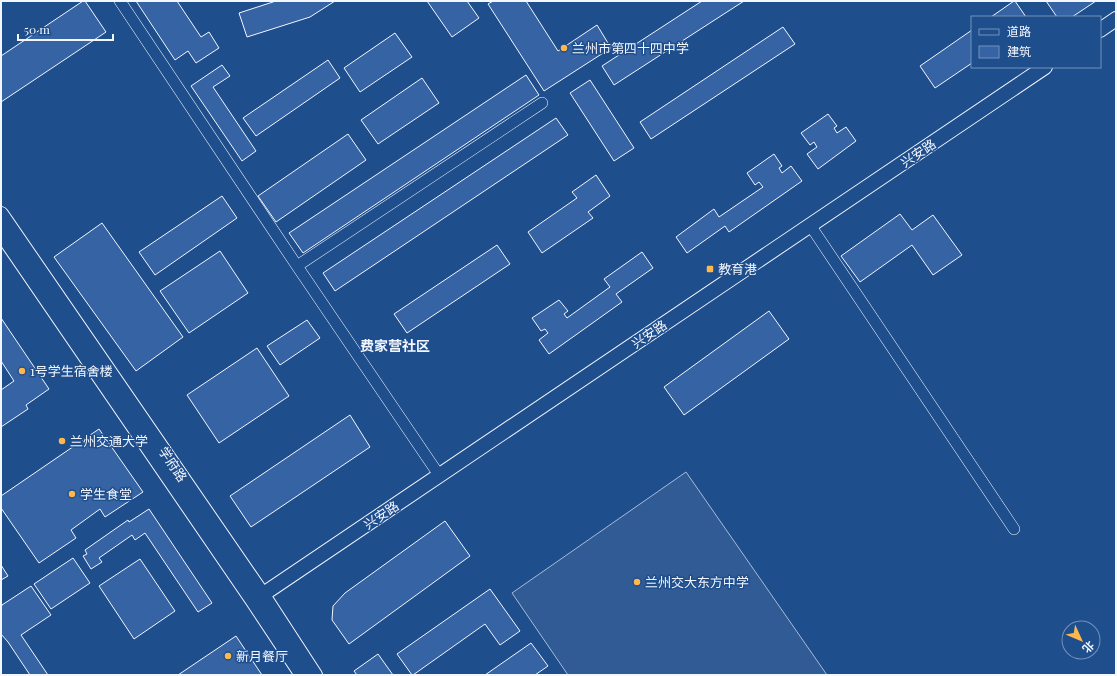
<svg xmlns="http://www.w3.org/2000/svg" width="1117" height="676" viewBox="0 0 1117 676" font-family="'Playfair Display','Noto Sans SC',serif">
  <rect width="100%" height="100%" fill="#1f4e8c"/>
  <!-- built -->
  <path fill="#305b95" stroke="#a8bbd7" d="M 686,472 L 827,675 L 568,675 L 512,593 Z"/>
  <!-- building -->
  <path fill="#3563a3" stroke="#f2f6ff" d="M 83,1 L 85,1 L 106,32 L 1,102 L 1,56 Z
    M 136,1 L 177,1 L 201,37 L 209,32 L 219,48 L 196,63 L 188,51 L 175,60 Z
    M 276,1 L 335,1 L 310,17 L 247,37 L 239,13 Z
    M 427,1 L 467,1 L 479,18 L 452,37 Z
    M 493,1 L 526,1 L 558,51 L 597,25 L 611,48 L 544,91 L 488,4 Z
    M 702,1 L 744,1 L 614,85 L 602,66 Z
    M 1014,1 L 1015,1 L 1026,17 L 991,17 Z
    M 1046,1 L 1096,1 L 1072,17 L 1057,17 Z
    M 783,27 L 795,44 L 651,139 L 640,122 Z
    M 972,30 L 972,63 L 935,88 L 920,66 Z
    M 395,33 L 412,57 L 360,92 L 344,68 Z
    M 328,60 L 340,78 L 256,136 L 243,118 Z
    M 222,65 L 230,76 L 213,87 L 256,151 L 242,161 L 191,86 Z
    M 526,75 L 539,95 L 303,253 L 289,233 Z
    M 422,78 L 439,103 L 378,144 L 361,120 Z
    M 590,80 L 634,148 L 614,161 L 570,93 Z
    M 828,114 L 837,126 L 834,128 L 837,133 L 846,127 L 856,141 L 818,169 L 807,154 L 817,147 L 814,142 L 810,145 L 801,133 Z
    M 556,118 L 568,135 L 335,291 L 323,273 Z
    M 348,134 L 366,160 L 276,222 L 258,196 Z
    M 774,154 L 782,166 L 779,168 L 782,173 L 791,166 L 802,181 L 729,232 L 725,226 L 687,253 L 676,237 L 714,209 L 719,217 L 763,187 L 759,182 L 755,185 L 747,173 Z
    M 596,175 L 610,196 L 588,212 L 593,218 L 542,253 L 528,232 L 577,198 L 572,192 Z
    M 222,196 L 237,218 L 155,275 L 139,252 Z
    M 900,214 L 912,230 L 933,215 L 962,255 L 933,275 L 912,245 L 860,282 L 841,256 Z
    M 102,223 L 183,337 L 136,371 L 54,257 Z
    M 497,245 L 510,264 L 407,333 L 394,314 Z
    M 220,251 L 248,293 L 189,333 L 160,291 Z
    M 642,252 L 653,268 L 616,294 L 622,302 L 549,354 L 539,340 L 548,333 L 545,329 L 541,331 L 532,318 L 559,300 L 568,311 L 564,314 L 567,318 L 610,287 L 604,279 Z
    M 769,311 L 789,339 L 684,415 L 664,387 Z
    M 1,318 L 49,389 L 26,405 L 28,409 L 1,427 L 1,390 L 14,381 L 1,361 Z
    M 307,320 L 320,338 L 280,365 L 267,346 Z
    M 257,348 L 289,396 L 219,443 L 187,395 Z
    M 350,415 L 370,447 L 251,527 L 230,496 Z
    M 99,429 L 143,492 L 105,517 L 100,509 L 71,530 L 76,538 L 39,563 L 1,508 L 1,496 Z
    M 149,509 L 212,603 L 198,612 L 145,533 L 135,540 L 132,535 L 99,558 L 102,562 L 91,569 L 83,556 L 87,554 L 85,550 L 128,520 L 129,522 Z
    M 445,521 L 470,556 L 349,644 L 332,620 L 333,606 L 345,593 Z
    M 73,558 L 90,583 L 51,609 L 34,584 Z
    M 140,559 L 175,611 L 134,639 L 99,586 Z
    M 1,565 L 8,576 L 1,580 Z
    M 31,586 L 51,615 L 21,635 L 48,675 L 30,675 L 8,642 L 1,634 L 1,607 L 2,605 Z
    M 490,589 L 520,631 L 500,645 L 485,624 L 413,675 L 412,675 L 397,654 Z
    M 236,636 L 262,675 L 178,675 Z
    M 531,643 L 548,666 L 535,675 L 485,675 Z
    M 378,654 L 393,675 L 357,675 L 354,671 Z"/>
  <g fill="none" stroke-linecap="round" stroke-linejoin="round">
    <defs>
      <path id="minor" d="M 120,1 L 297,266 L 439,475
        M 810,225 L 1014,529
        M 297,266 L 542,103"/>
      <path id="tertiary" d="M 1100,30 L 1116,19
        M 1,214 L 263,595 L 315,675
        M 1,233 L 253,601 L 302,675
        M 253,601 L 1045,67"/>
    </defs>
    <!-- minor casing -->
    <use href="#minor" stroke="#f2f6ff" stroke-width="12"/>
    <!-- tertiary casing -->
    <use href="#tertiary" stroke="#f2f6ff" stroke-width="16"/>
    <!-- minor -->
    <use href="#minor" stroke="#1f4e8c" stroke-width="11"/>
    <!-- tertiary -->
    <use href="#tertiary" stroke="#1f4e8c" stroke-width="14"/>
  </g>
  <!-- markers -->
  <g fill="#ffb74d" stroke="#1f4e8c" stroke-width="1.5">
    <circle cx="564" cy="48" r="4"/>
    <rect x="706" y="265" width="8" height="8" rx="2"/>
    <circle cx="22" cy="371" r="4"/>
    <circle cx="62" cy="441" r="4"/>
    <circle cx="72" cy="494" r="4"/>
    <circle cx="637" cy="582" r="4"/>
    <circle cx="228" cy="656" r="4"/>
  </g>
  <g text-anchor="middle" stroke-width="3" stroke-linejoin="round" paint-order="stroke">
    <!-- poi labels -->
    <g font-size="13" fill="#f2f6ff" stroke="#1f4e8c" text-anchor="start">
      <text x="572" y="53">兰州市第四十四中学</text>
      <text x="718" y="274">教育港</text>
      <text x="30" y="376">1号学生宿舍楼</text>
      <text x="70" y="446">兰州交通大学</text>
      <text x="80" y="499">学生食堂</text>
      <text x="645" y="587">兰州交大东方中学</text>
      <text x="236" y="661">新月餐厅</text>
    </g>
    <!-- street labels -->
    <g font-size="13" fill="#f2f6ff" stroke="#1f4e8c">
      <text transform="translate(918 153) rotate(-34)" y="5">兴安路</text>
      <text transform="translate(649 334) rotate(-34)" y="5">兴安路</text>
      <text transform="translate(173 464) rotate(56)" y="5">学府路</text>
      <text transform="translate(381 515) rotate(-34)" y="5">兴安路</text>
    </g>
    <!-- neighbourhood labels -->
    <g font-size="14" font-weight="bold" fill="#f2f6ff" stroke="#1f4e8c">
      <text x="395" y="351">费家营社区</text>
    </g>
  </g>
  <!-- border -->
  <rect width="1117" height="676" fill="none" stroke="#f2f6ff" stroke-width="4"/>
  <!-- legend -->
  <rect x="971" y="16" width="130" height="52" fill="#1f4e8c" stroke="#7391ba"/>
  <rect x="979" y="29" width="20" height="6" fill="#1f4e8c" stroke="#7391ba"/>
  <text x="1007" y="36" font-size="12" fill="#f2f6ff">道路</text>
  <rect x="979" y="46" width="20" height="12" fill="#3563a3" stroke="#7391ba"/>
  <text x="1007" y="56" font-size="12" fill="#f2f6ff">建筑</text>
  <!-- north arrow -->
  <g transform="translate(1081 640) rotate(134)"><circle r="19" fill="#1f4e8c" stroke="#7391ba"/>
  <path d="M0-3L7 15L0 10L-7 15Z" fill="#ffb74d"/>
  <text y="-6" font-size="11" font-weight="bold" text-anchor="middle" fill="#f2f6ff">北</text>
  </g>
  <!-- scale -->
  <path d="M18 34v6h95v-6" fill="none" stroke="#f2f6ff" stroke-width="2"/>
  <text x="24" y="34" font-size="12" fill="#f2f6ff" stroke="#1f4e8c" stroke-width="3" paint-order="stroke">50 m</text>
</svg>
